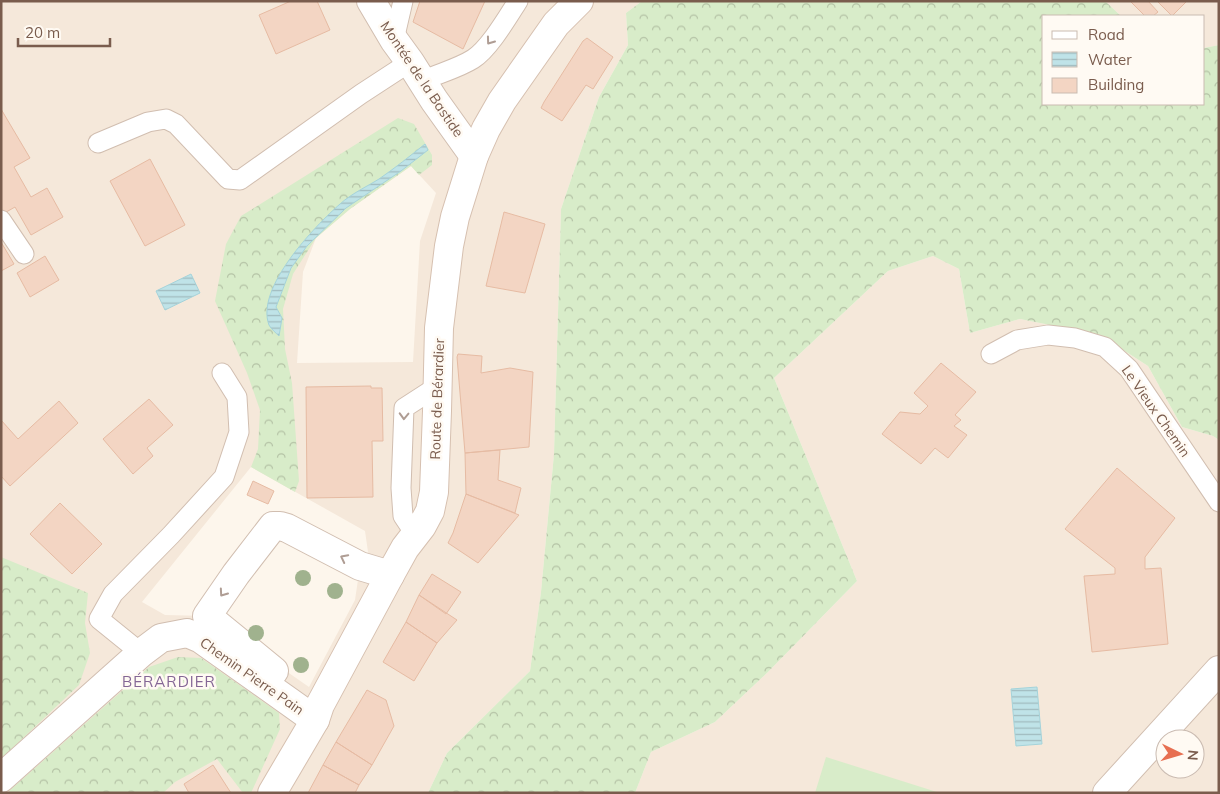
<svg xmlns="http://www.w3.org/2000/svg" width="1220" height="794" viewBox="0 0 1220 794" font-family="Mulish,sans-serif">
  <defs>
    <pattern id="forest-crowns" width="20" height="18" patternUnits="userSpaceOnUse" patternTransform="scale(1.25)"><rect width="20" height="18" fill="#d8ecc9"/><path d="M2 6a3 3 0 1 1 6 0M12 15a3 3 0 1 1 6 0" fill="none" stroke="#b4c2a5"/></pattern>
    <pattern id="water-rules" width="6" height="5" patternUnits="userSpaceOnUse" patternTransform="scale(1.25)"><rect width="6" height="5" fill="#bfe3e8"/><path d="M0 2.5h6" fill="none" stroke="#a0bbbe"/></pattern>
  </defs>
  <rect width="100%" height="100%" fill="#fdf6ec"/>
  <!-- residential -->
  <path fill="#f5e8da" fill-rule="evenodd" d="M 1,1 L 642,1 L 626,13 L 628,45 L 599,97 L 561,209 L 554,454 L 541,592 L 530,671 L 447,753 L 428,793 L 1,793 ZM 411,166 L 436,193 L 420,241 L 413,362 L 297,363 L 303,272 L 316,238 L 350,209 ZM 251,467 L 365,531 L 368,552 L 360,566 L 355,600 L 309,687 L 207,616 L 165,615 L 142,602 Z
    M 1105,1 L 1219,1 L 1219,45 L 1204,48 L 1204,16 L 1121,16 Z
    M 933,256 L 959,269 L 970,333 L 1020,319 L 1100,335 L 1148,366 L 1182,427 L 1213,436 L 1219,440 L 1219,793 L 635,793 L 651,752 L 715,722 L 768,672 L 857,581 L 774,378 L 888,271 ZM 1165,739 L 1195,739 L 1195,769 L 1165,769 Z"/>
  <!-- green -->
  <path fill="#d8ecc9" d="M 826,757 L 940,793 L 815,793 Z"/>
  <!-- forest -->
  <path fill="url(#forest-crowns)" d="M 642,1 L 1105,1 L 1121,16 L 1044,16 L 1044,104 L 1204,104 L 1204,48 L 1219,45 L 1219,440 L 1213,436 L 1182,427 L 1148,366 L 1100,335 L 1020,319 L 970,333 L 959,269 L 933,256 L 888,271 L 774,378 L 857,581 L 768,672 L 715,722 L 651,752 L 635,793 L 428,793 L 447,753 L 530,671 L 541,592 L 554,454 L 561,209 L 599,97 L 628,45 L 626,13 Z
    M 398,118 L 414,124 L 432,155 L 432,165 L 419,175 L 411,166 L 350,209 L 316,238 L 293,274 L 283,309 L 285,349 L 292,383 L 299,481 L 295,492 L 251,467 L 258,449 L 260,410 L 247,373 L 215,301 L 226,244 L 241,216 Z
    M 1,557 L 88,593 L 85,623 L 90,653 L 79,685 L 1,759 Z
    M 178,657 L 201,658 L 279,713 L 280,729 L 251,793 L 243,793 L 217,759 L 175,782 L 163,793 L 10,793 L 9,791 L 149,667 Z"/>
  <!-- water -->
  <path fill="url(#water-rules)" stroke="#a5d3da" d="M 425,144 L 428,150 L 401,171 L 346,208 L 307,246 L 291,268 L 276,307 L 282,318 L 279,336 C 276,333 271,329 269,325 C 255,288 315,226 340,204 C 351,194 366,187 379,179 C 395,168 410,156 425,144 Z
    M 191,274 L 200,293 L 165,310 L 156,291 Z
    M 1037,687 L 1042,744 L 1016,746 L 1011,689 Z"/>
  <!-- building -->
  <path fill="#f3d5c3" stroke="#e6bba3" d="M 291,1 L 317,1 L 330,30 L 276,54 L 259,15 Z
    M 420,1 L 485,1 L 463,49 L 413,22 Z
    M 1130,1 L 1148,1 L 1158,12 L 1153,16 L 1145,16 Z
    M 1157,1 L 1187,1 L 1172,16 Z
    M 587,38 L 613,57 L 593,89 L 586,85 L 562,121 L 541,108 L 544,102 L 583,41 Z
    M 1,109 L 30,158 L 14,167 L 31,197 L 47,188 L 63,217 L 31,235 L 15,207 L 1,215 Z
    M 150,159 L 185,225 L 145,246 L 110,181 Z
    M 504,212 L 545,224 L 525,293 L 486,286 Z
    M 1,242 L 14,264 L 1,271 Z
    M 45,256 L 59,280 L 30,297 L 17,273 Z
    M 458,354 L 482,356 L 481,373 L 510,368 L 533,372 L 529,447 L 465,453 L 457,357 Z
    M 941,363 L 976,392 L 955,415 L 961,420 L 954,426 L 967,435 L 948,458 L 935,448 L 921,464 L 882,434 L 900,412 L 920,414 L 928,406 L 914,393 Z
    M 371,386 L 371,388 L 382,388 L 383,441 L 372,441 L 373,497 L 307,498 L 306,387 Z
    M 149,399 L 173,425 L 147,448 L 153,456 L 133,474 L 103,439 Z
    M 59,401 L 78,423 L 10,486 L 1,476 L 1,420 L 18,439 Z
    M 500,450 L 498,480 L 521,488 L 515,513 L 466,494 L 465,453 Z
    M 1117,468 L 1175,518 L 1145,557 L 1145,569 L 1161,568 L 1168,644 L 1092,652 L 1084,576 L 1115,574 L 1115,568 L 1065,529 Z
    M 253,481 L 274,491 L 268,504 L 247,495 Z
    M 466,494 L 519,515 L 478,563 L 448,543 L 453,533 Z
    M 60,503 L 102,544 L 72,574 L 30,534 Z
    M 432,574 L 461,592 L 446,614 L 419,595 Z
    M 419,595 L 457,620 L 437,643 L 406,622 Z
    M 406,622 L 437,643 L 414,681 L 383,662 Z
    M 367,690 L 386,700 L 394,726 L 372,765 L 336,742 Z
    M 336,742 L 372,765 L 359,785 L 323,765 Z
    M 213,765 L 231,793 L 189,793 L 184,784 Z
    M 323,765 L 359,785 L 355,793 L 308,793 Z"/>
  <g fill="none" stroke-linecap="round" stroke-linejoin="round">
    <defs>
      <path id="lane" d="M 394,40 L 403,1
        M 422,81 C 439,73 457,69 473,59 C 489,49 507,18 518,1
        M 98,143 L 148,122 L 166,119 L 176,124 L 228,179 L 240,180 L 361,94 L 410,62
        M 1,220 L 24,254
        M 991,354 L 1017,340 L 1048,335 L 1075,338 L 1105,347 L 1129,369 L 1219,502
        M 415,534 L 403,516 L 401,488 L 404,408 L 438,386
        M 141,653 L 99,619 L 113,594 L 171,535 L 224,477 L 239,432 L 237,397 L 222,373"/>
      <path id="street" d="M 371,1 L 394,40 L 410,62 L 434,100 L 474,156
        M 274,671 L 207,616 L 236,574 L 273,526 L 280,526 L 287,528 L 360,566 L 390,575
        M 1,778 L 141,653 L 161,638 L 187,633 L 201,639 L 315,720
        M 1107,793 L 1219,670"/>
      <path id="secondary" d="M 272,793 L 315,720 L 320,705 L 390,575 L 405,548 L 422,526 L 430,511 L 434,492 L 437,411 L 439,328 L 449,246 L 455,217 L 474,156 L 486,129 L 502,101 L 556,24 L 579,1"/>
    </defs>
    <!-- lane casing -->
    <use href="#lane" stroke="#d1beb0" stroke-width="21"/>
    <!-- street casing -->
    <use href="#street" stroke="#d1beb0" stroke-width="30"/>
    <!-- secondary casing -->
    <use href="#secondary" stroke="#d6c0b0" stroke-width="30"/>
    <!-- lane -->
    <use href="#lane" stroke="#fff" stroke-width="19"/>
    <!-- street -->
    <use href="#street" stroke="#fff" stroke-width="28"/>
    <!-- secondary -->
    <use href="#secondary" stroke="#fff" stroke-width="28"/>
  </g>
  <!-- trees -->
  <g fill="#a0b28e">
    <circle cx="303" cy="578" r="8"/>
    <circle cx="335" cy="591" r="8"/>
    <circle cx="256" cy="633" r="8"/>
    <circle cx="301" cy="665" r="8"/>
  </g>
  <!-- one-way arrows -->
  <defs><path id="oneway-chevron" d="M-2-3.5L2.5 0L-2 3.5" fill="none" stroke-width="1.6" stroke-linecap="round" stroke-linejoin="round" transform="scale(1.25)"/></defs>
  <g stroke="#af9d94">
    <use href="#oneway-chevron" transform="translate(490 41) rotate(126)"/>
    <use href="#oneway-chevron" transform="translate(404 416) rotate(92)"/>
    <use href="#oneway-chevron" transform="translate(344 558) rotate(-153)"/>
    <use href="#oneway-chevron" transform="translate(223 593) rotate(125)"/>
  </g>
  <g text-anchor="middle" stroke-width="5" stroke-linejoin="round" paint-order="stroke">
    <!-- street labels -->
    <g font-size="14" fill="#7a5c4d" stroke="#fffaf3">
      <text transform="translate(422 79) rotate(56)" y="5">Montée de la Bastide</text>
      <text transform="translate(437 399) rotate(-88)" y="5">Route de Bérardier</text>
      <text transform="translate(1156 411) rotate(55)" y="5">Le Vieux Chemin</text>
      <text transform="translate(252 676) rotate(35)" y="5">Chemin Pierre Pain</text>
    </g>
    <!-- neighbourhood labels -->
    <g font-size="15" letter-spacing="1" fill="#846695" stroke="#fffaf3">
      <text x="169" y="687">BÉRARDIER</text>
    </g>
  </g>
  <!-- border -->
  <rect width="1220" height="794" fill="none" stroke="#7a5c4d" stroke-width="5"/>
  <!-- legend -->
  <rect x="1042" y="15" width="162" height="90" fill="#fffaf3" stroke="#cabbb1"/>
  <rect x="1052" y="31" width="25" height="8" fill="#ffffff" stroke="#cabbb1"/>
  <text x="1088" y="40" font-size="15" fill="#7a5c4d">Road</text>
  <rect x="1052" y="52" width="25" height="15" fill="url(#water-rules)" stroke="#cabbb1"/>
  <text x="1088" y="65" font-size="15" fill="#7a5c4d">Water</text>
  <rect x="1052" y="78" width="25" height="15" fill="#f3d5c3" stroke="#cabbb1"/>
  <text x="1088" y="90" font-size="15" fill="#7a5c4d">Building</text>
  <!-- north arrow -->
  <g transform="translate(1180 754) rotate(95)"><circle r="24" fill="#fffaf3" stroke="#cabbb1"/>
  <path d="M0-4L9 19L0 12L-9 19Z" fill="#e76f51"/>
  <text y="-8" font-size="14" font-weight="bold" text-anchor="middle" fill="#7a5c4d">N</text>
  </g>
  <!-- scale -->
  <path d="M18 38v8h92v-8" fill="none" stroke="#7a5c4d" stroke-width="2.5"/>
  <text x="25" y="38" font-size="15" fill="#7a5c4d" stroke="#fffaf3" stroke-width="4" paint-order="stroke">20 m</text>
</svg>
